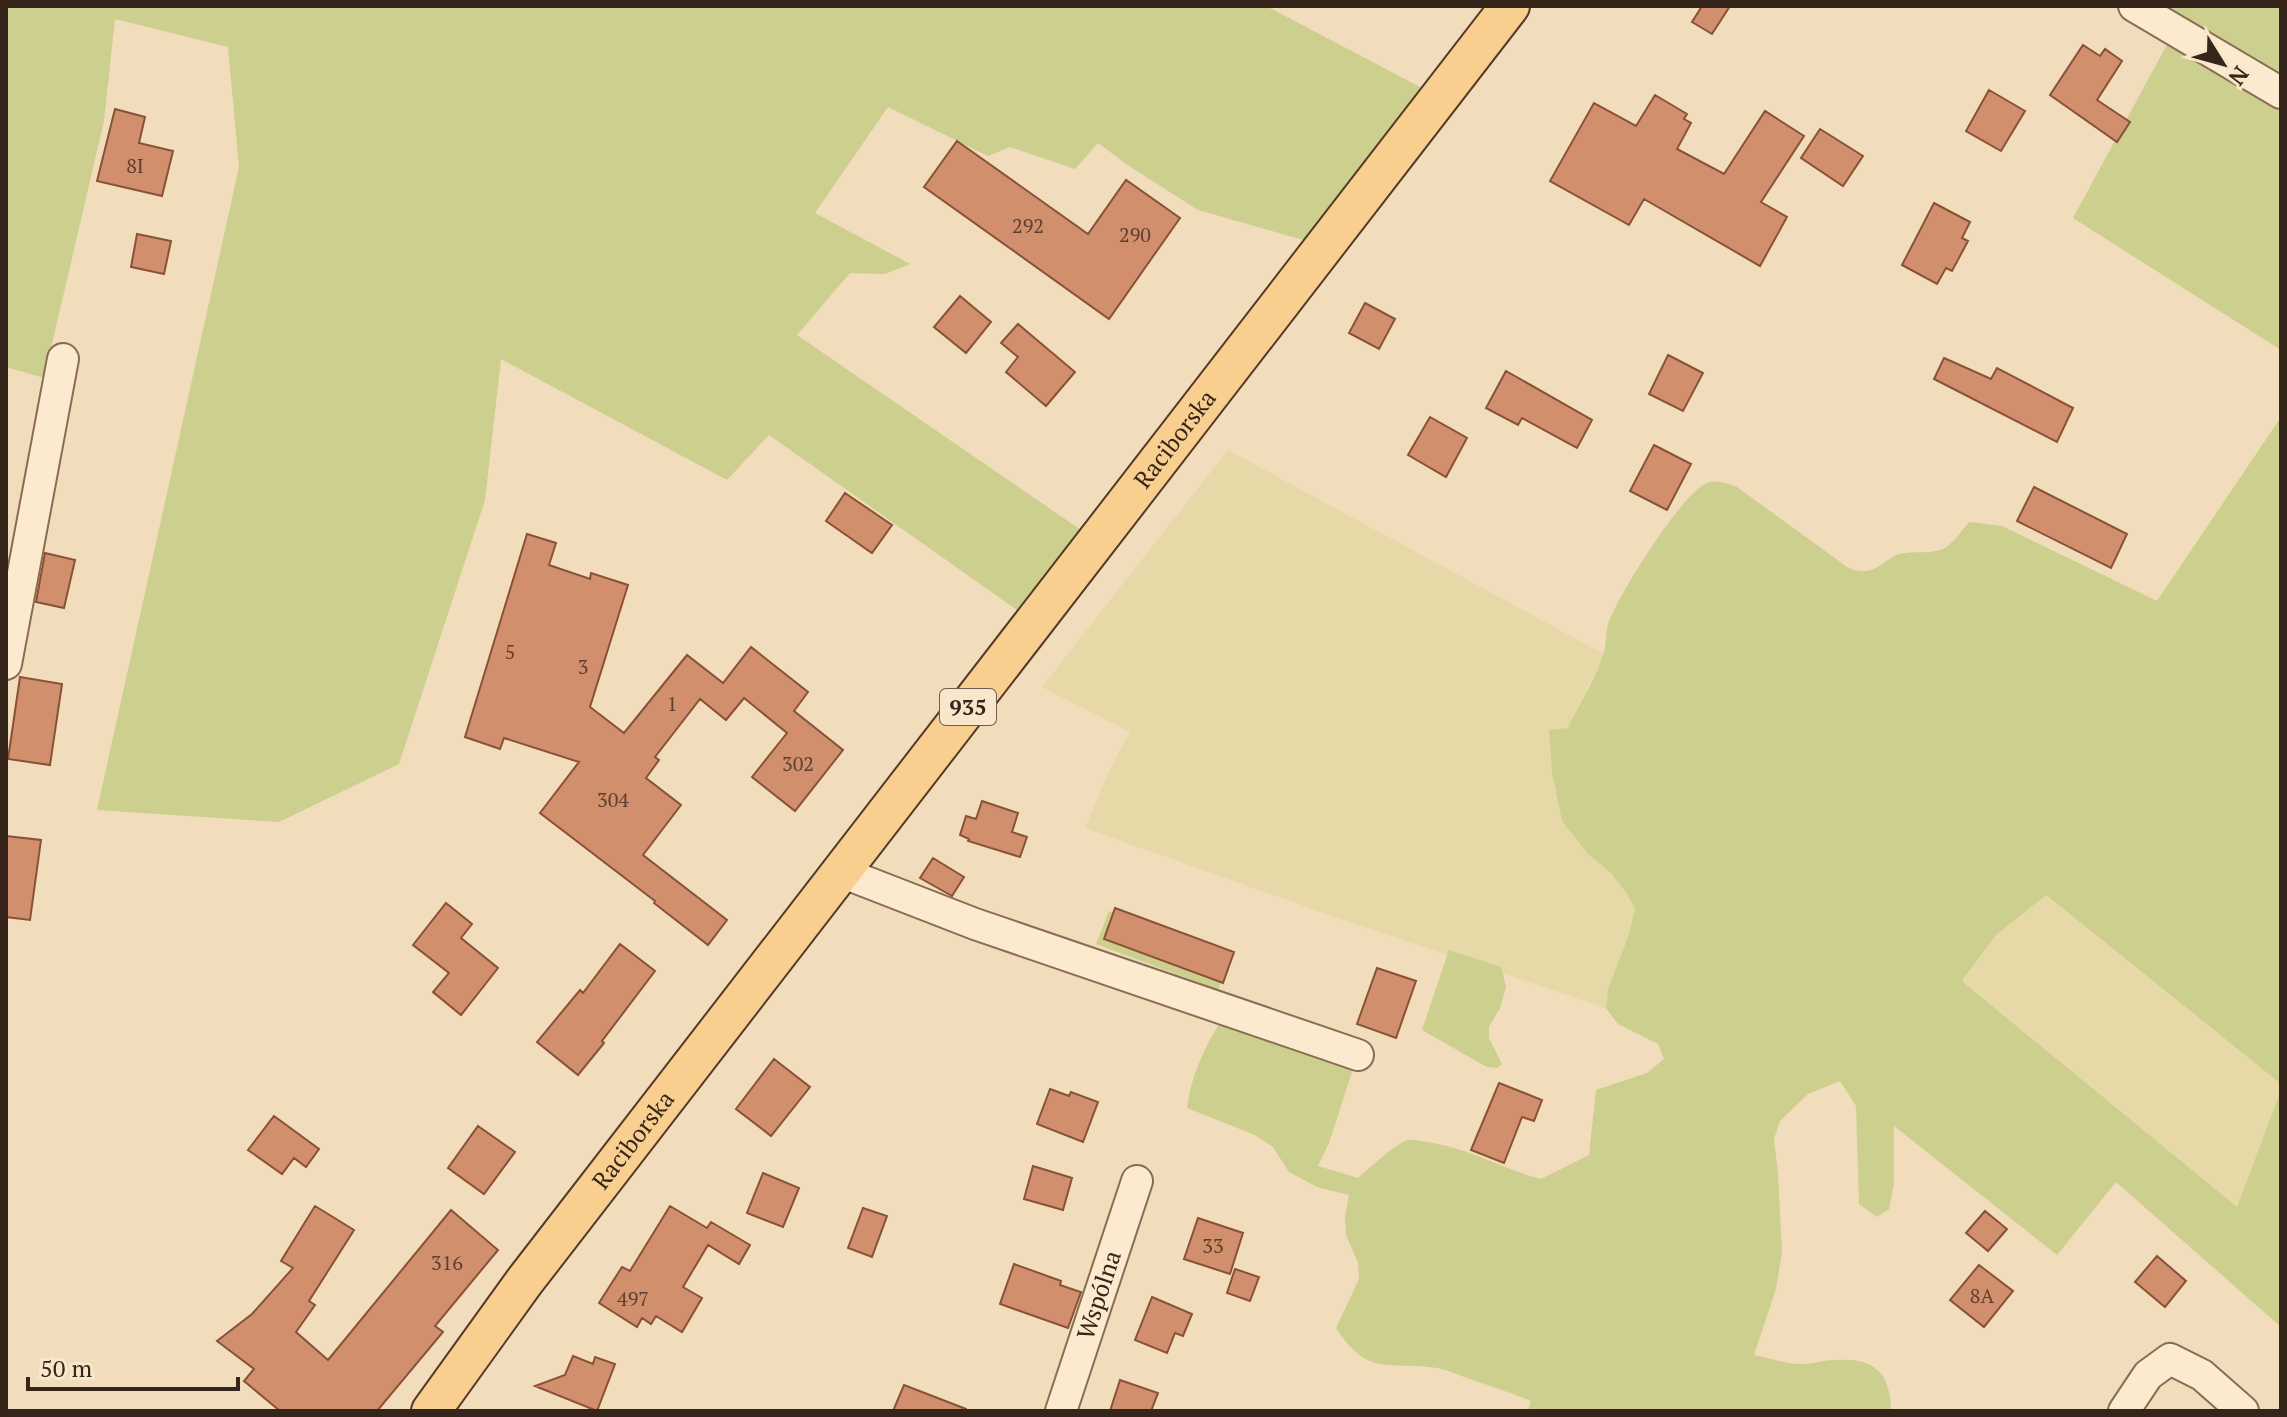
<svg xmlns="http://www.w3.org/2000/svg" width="2287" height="1417" viewBox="0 0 2287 1417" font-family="'PT Serif',serif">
  <rect width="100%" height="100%" fill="#f1dcbb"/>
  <!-- farmland -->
  <path fill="#e7d8a7" d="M 1228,450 L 1604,654 L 1568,728 L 1550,730 L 1589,855 L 1610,872 L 1627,892 L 1635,909 L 1628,937 L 1608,989 L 1606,1008 L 1346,921 L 1085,828 L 1111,767 L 1130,732 L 1042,687 Z
    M 2045,895 L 2281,1084 L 2281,1090 L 2237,1207 L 1963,981 L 1996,935 Z"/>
  <!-- green -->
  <path fill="#cccf8e" d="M 6,6 L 1266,6 L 1439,97 L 1325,246 L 1198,210 L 1129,166 L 1098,143 L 1075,169 L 1010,147 L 988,156 L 888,107 L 815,213 L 910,264 L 885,274 L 850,273 L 797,335 L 1097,541 L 1034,622 L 769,435 L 727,480 L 501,359 L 485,500 L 399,764 L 279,822 L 97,810 L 239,167 L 228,47 L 115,19 L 104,121 L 44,378 L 6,367 Z
    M 2166,6 L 2281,6 L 2281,350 L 2073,218 L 2182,17 Z
    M 2281,417 L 2281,1084 L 2046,895 L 1996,935 L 1962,981 L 2237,1207 L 2281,1090 L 2281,1327 L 2116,1182 L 2057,1255 L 1894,1126 L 1894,1184 L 1889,1209 L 1877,1217 L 1859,1204 L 1856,1106 L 1840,1081 L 1808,1094 L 1780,1121 L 1774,1139 L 1778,1174 L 1782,1252 L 1776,1289 L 1754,1355 C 1770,1358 1788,1365 1804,1364 C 1811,1364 1817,1362 1823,1361 C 1867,1356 1890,1364 1891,1411 L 1528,1411 L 1531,1401 C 1510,1393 1489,1385 1467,1378 C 1458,1375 1448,1370 1438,1368 C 1389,1361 1368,1378 1336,1328 L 1359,1279 L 1358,1263 L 1346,1235 L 1345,1217 L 1349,1195 L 1317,1187 L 1289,1172 L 1273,1147 L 1255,1135 L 1187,1108 C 1191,1076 1204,1049 1220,1022 L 1353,1069 L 1329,1143 L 1318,1166 L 1358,1178 C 1369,1169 1397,1142 1408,1140 C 1413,1139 1421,1142 1427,1142 C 1466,1147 1502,1169 1541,1179 L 1589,1155 L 1596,1090 L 1647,1073 L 1664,1059 L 1658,1044 L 1618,1024 L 1606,1008 L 1608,989 L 1628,937 L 1635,909 L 1626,892 L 1610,872 L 1589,855 L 1562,821 L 1552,772 L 1549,730 L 1568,728 C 1579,704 1595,680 1603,655 C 1607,646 1605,634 1608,625 C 1616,598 1682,493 1707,483 C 1716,479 1728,484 1737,487 L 1847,567 C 1879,581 1882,555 1905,553 C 1918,551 1930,554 1943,549 C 1953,544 1962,530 1969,522 L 2002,526 L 2157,601 Z
    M 1109,911 L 1231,957 L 1218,990 L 1096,944 Z
    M 1449,950 L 1501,967 L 1506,987 L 1500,1008 L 1489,1027 L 1489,1038 L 1502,1064 L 1498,1068 L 1487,1067 L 1422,1030 Z"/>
  <!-- building -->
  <path fill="#d28f6d" stroke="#895238" stroke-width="2" d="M 1702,6 L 1730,6 L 1712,34 L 1692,22 Z
    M 2083,45 L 2100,56 L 2105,49 L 2122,61 L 2097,100 L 2130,122 L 2117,142 L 2050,95 Z
    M 1989,90 L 2025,111 L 2001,151 L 1966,131 Z
    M 1655,95 L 1687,114 L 1684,119 L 1691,123 L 1677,149 L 1724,174 L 1765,111 L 1804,136 L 1761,202 L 1787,217 L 1760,266 L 1644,199 L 1629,225 L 1550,181 L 1594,103 L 1636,126 Z
    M 115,109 L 145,117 L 139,143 L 173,151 L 162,196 L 97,181 Z
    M 1820,129 L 1863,156 L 1843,186 L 1801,158 Z
    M 957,141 L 1088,234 L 1126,180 L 1180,218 L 1109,319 L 924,187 Z
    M 1934,203 L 1970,222 L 1962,238 L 1968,241 L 1952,271 L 1946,268 L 1937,284 L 1902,265 Z
    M 137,234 L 171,241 L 164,274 L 131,267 Z
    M 960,296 L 991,322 L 966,353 L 934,327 Z
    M 1365,303 L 1395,319 L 1379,349 L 1349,333 Z
    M 1018,324 L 1075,372 L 1046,406 L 1006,372 L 1018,357 L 1001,343 Z
    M 1668,355 L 1703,373 L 1683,411 L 1649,394 Z
    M 1944,358 L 1991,379 L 1997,368 L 2073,408 L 2057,442 L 1934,379 Z
    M 1506,371 L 1592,420 L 1577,448 L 1522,418 L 1518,425 L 1486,408 Z
    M 1430,417 L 1467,438 L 1446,477 L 1408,455 Z
    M 1654,445 L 1691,464 L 1667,510 L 1630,491 Z
    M 2034,487 L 2127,534 L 2111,568 L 2017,521 Z
    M 845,493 L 892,525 L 872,553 L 826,521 Z
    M 527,534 L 556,543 L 549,565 L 590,579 L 591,573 L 628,585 L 590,707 L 624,733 L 687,655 L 723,683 L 751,647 L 808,692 L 794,711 L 843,750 L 795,811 L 752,777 L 787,733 L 744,698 L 726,720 L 700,699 L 655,757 L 659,760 L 646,778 L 681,805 L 643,855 L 727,920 L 708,945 L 654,903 L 655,901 L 540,813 L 579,762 L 504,738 L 500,749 L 465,737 Z
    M 45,553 L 75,560 L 64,608 L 36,602 Z
    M 20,677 L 62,684 L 50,765 L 8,759 Z
    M 982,801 L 1018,813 L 1012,832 L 1027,837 L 1020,857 L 968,841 L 969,839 L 960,835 L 966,816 L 976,819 Z
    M 6,836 L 41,840 L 30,920 L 6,917 Z
    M 933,858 L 964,877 L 952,896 L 920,878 Z
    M 446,903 L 472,924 L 461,938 L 498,968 L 461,1015 L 433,992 L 449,973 L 413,945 Z
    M 1115,908 L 1234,952 L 1223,983 L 1104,939 Z
    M 620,944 L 655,971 L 602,1041 L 604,1043 L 578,1075 L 537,1042 L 580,990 L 583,993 Z
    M 1377,968 L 1416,981 L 1396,1038 L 1357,1024 Z
    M 774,1059 L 810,1087 L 771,1136 L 736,1109 Z
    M 1499,1083 L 1542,1100 L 1534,1121 L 1522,1117 L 1504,1163 L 1471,1150 Z
    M 1050,1089 L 1069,1096 L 1071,1092 L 1098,1102 L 1083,1142 L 1037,1124 Z
    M 274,1116 L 319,1149 L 306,1167 L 294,1158 L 282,1174 L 248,1150 Z
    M 478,1126 L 515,1152 L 484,1194 L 448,1168 Z
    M 1033,1166 L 1072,1178 L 1063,1210 L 1024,1199 Z
    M 763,1173 L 799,1188 L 783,1227 L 747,1213 Z
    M 315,1206 L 354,1230 L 309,1301 L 315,1305 L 296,1332 L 328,1360 L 451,1210 L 498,1250 L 435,1326 L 443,1332 L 377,1411 L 280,1411 L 244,1381 L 254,1369 L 217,1341 L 252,1314 L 293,1268 L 281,1261 Z
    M 670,1206 L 707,1228 L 711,1222 L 750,1245 L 739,1264 L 708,1245 L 683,1287 L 702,1298 L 682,1332 L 656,1316 L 651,1324 L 642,1318 L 637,1327 L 599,1303 L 622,1267 L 630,1271 Z
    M 863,1208 L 887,1216 L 872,1257 L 848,1248 Z
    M 1985,1211 L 2007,1229 L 1988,1251 L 1966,1233 Z
    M 1198,1218 L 1243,1233 L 1230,1274 L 1184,1259 Z
    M 2157,1256 L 2186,1281 L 2165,1307 L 2135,1282 Z
    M 1014,1264 L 1061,1281 L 1060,1285 L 1081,1292 L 1068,1328 L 1000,1304 Z
    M 1979,1265 L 2013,1291 L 1984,1327 L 1950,1300 Z
    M 1235,1269 L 1259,1277 L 1250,1301 L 1227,1293 Z
    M 1152,1297 L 1192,1314 L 1183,1336 L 1175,1333 L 1167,1353 L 1135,1340 Z
    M 573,1356 L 593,1364 L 595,1357 L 615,1364 L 597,1411 L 535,1386 L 565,1375 Z
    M 1120,1380 L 1158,1393 L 1151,1411 L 1110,1411 Z
    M 904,1385 L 966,1409 L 966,1411 L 893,1411 Z"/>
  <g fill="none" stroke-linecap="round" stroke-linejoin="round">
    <defs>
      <g id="minor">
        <path d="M 2134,6 L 2281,93"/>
        <path d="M 6,664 L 63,359"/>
        <path d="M 841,872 L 975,924 L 1358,1055"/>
        <path id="s1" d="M 1061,1411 L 1137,1181"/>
        <path d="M 2124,1411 L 2148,1375 L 2170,1359 L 2202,1375 L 2243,1411"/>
      </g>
      <g id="major">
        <path id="s2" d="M 431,1411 L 524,1282 L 1510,6"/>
      </g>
    </defs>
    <!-- minor casing -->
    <use href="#minor" stroke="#896c54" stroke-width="34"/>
    <!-- major casing -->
    <use href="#major" stroke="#553a29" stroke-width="42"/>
    <!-- minor -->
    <use href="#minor" stroke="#fbeace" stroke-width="30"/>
    <!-- major -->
    <use href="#major" stroke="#f8cf8e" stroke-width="38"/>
  </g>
  <g text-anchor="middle" stroke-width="8" stroke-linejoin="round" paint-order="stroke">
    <!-- number labels -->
    <g font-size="20" fill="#5d402f">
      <text x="135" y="173">8I</text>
      <text x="1028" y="233">292</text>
      <text x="1135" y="242">290</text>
      <text x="510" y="659">5</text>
      <text x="583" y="674">3</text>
      <text x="672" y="711">1</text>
      <text x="798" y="771">302</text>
      <text x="613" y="807">304</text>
      <text x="1213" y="1253">33</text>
      <text x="447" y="1270">316</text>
      <text x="1982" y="1303">8A</text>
      <text x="633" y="1306">497</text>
    </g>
    <!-- shield labels -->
    <rect fill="#f8e7cb" stroke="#705f4f" stroke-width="2" x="940" y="689" width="56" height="36" rx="6"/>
    <g font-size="22" font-weight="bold" fill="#36251a">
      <text x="968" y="715">935</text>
    </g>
    <!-- street labels -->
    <g font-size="24" fill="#36251a" stroke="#f8e7cb">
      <text dy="8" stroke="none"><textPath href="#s2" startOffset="1224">Raciborska</textPath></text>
      <text dy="8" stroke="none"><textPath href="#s2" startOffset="338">Raciborska</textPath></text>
      <text dy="8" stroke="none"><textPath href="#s1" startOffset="122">Wspólna</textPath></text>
    </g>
  </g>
  <!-- border -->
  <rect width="2287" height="1417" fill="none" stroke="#36251a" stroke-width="16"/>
  <!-- north arrow -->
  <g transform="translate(2223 64) rotate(127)" stroke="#f8e7cb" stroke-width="6" paint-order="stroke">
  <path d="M0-6L14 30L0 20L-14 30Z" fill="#36251a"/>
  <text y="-12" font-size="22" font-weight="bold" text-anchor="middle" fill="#36251a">N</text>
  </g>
  <!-- scale -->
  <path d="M28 1377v12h210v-12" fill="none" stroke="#36251a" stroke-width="4"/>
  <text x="40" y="1377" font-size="24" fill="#36251a" stroke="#f8e7cb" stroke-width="6" paint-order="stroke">50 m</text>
</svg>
